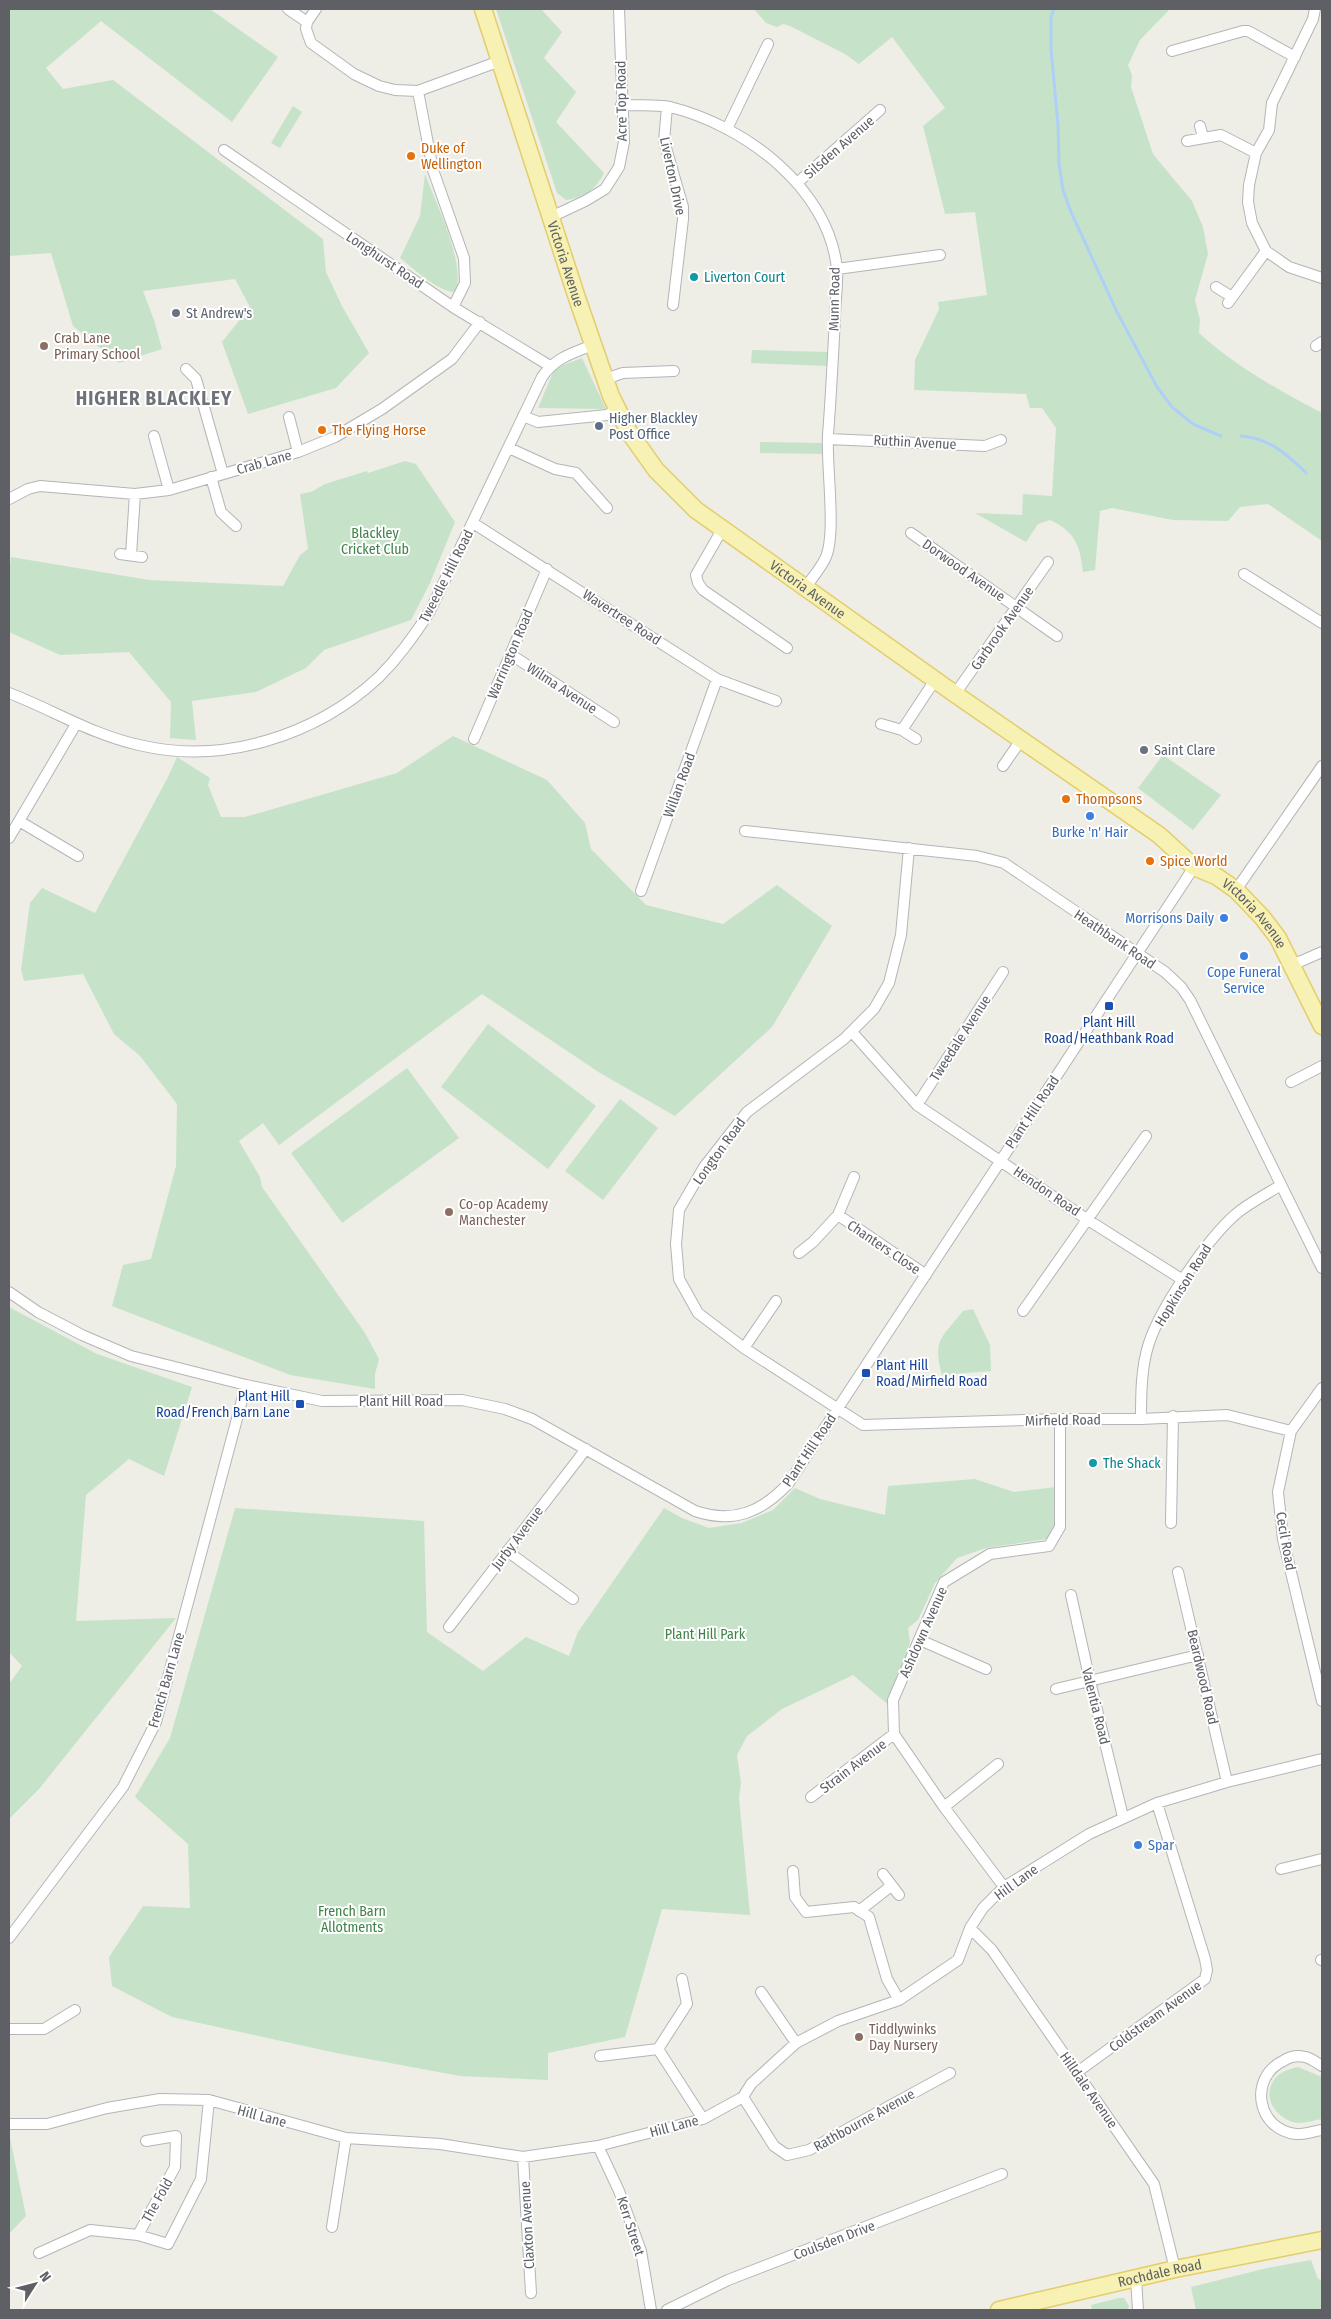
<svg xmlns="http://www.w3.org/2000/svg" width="1331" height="2319" viewBox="0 0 1331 2319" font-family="'Fira Sans Condensed',sans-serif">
  <rect width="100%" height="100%" fill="#eeede6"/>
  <!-- green -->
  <path fill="#c6e3c9" d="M 9,9 L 210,9 L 278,57 L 232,122 L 101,21 L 46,68 L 63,89 L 113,80 L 323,239 L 326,272 L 342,306 L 369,353 L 336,388 L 248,414 L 222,342 L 250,307 L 235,279 L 143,291 L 154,320 L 162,349 L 119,363 L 73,326 L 51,253 L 9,256 Z
    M 496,9 L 541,9 L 562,32 L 544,58 L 576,92 L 556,122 L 604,173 C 596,189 584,198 566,200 L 557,193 Z
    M 754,9 L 1170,9 L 1140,40 L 1128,65 L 1132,75 L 1131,87 L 1153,154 L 1192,201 L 1203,227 L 1208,254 L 1195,300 L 1200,320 L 1199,333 C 1236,367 1279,390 1322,413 L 1322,541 L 1268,504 L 1240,507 L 1228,521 L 1173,520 L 1112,508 L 1100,511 L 1095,570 L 1083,572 C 1080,546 1076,532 1050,520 L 1038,524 L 1026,542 L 975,513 L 1022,515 L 1023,494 L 1052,496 L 1056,428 L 1042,408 L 1030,408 L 1026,394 L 914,390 L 915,360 L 939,309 L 938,302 L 987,295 L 975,212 L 945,214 L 923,126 L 945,108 L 892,37 L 859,64 L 845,54 L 790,26 L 783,24 L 777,27 L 766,23 Z
    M 293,106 L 302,112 L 280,148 L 271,143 Z
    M 425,174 C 436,204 465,260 456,292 C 439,293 413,268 400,258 L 420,216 Z
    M 752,350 L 829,352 L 829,366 L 751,363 Z
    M 582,358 L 606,409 L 538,408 L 555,368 Z
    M 760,442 L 825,443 L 825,454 L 760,453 Z
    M 405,461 L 416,464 L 455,522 L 430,583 L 411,620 L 324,650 L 306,668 L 256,692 L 192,701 L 196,740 L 170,738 L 171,702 L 129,652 L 60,655 L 9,632 L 9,572 L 11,557 L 149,580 L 283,586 L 300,555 L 308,549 L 300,494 L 311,492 L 325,484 L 367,471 L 368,473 Z
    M 453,736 L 547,780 L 585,823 L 591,849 L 646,905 L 723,924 L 777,885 L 832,926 L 772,1027 L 675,1116 L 600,1073 L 482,994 L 279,1145 L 263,1123 L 239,1141 L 260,1177 L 262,1187 L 365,1333 L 379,1359 L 375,1374 L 375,1389 L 290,1375 L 112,1306 L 123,1265 L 151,1259 L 176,1166 L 177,1104 L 140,1056 L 114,1034 L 83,974 L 24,981 L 21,970 L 30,903 L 42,888 L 95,913 L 168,777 L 177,757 L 210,778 L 208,785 L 221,817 L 245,817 L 397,773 Z
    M 1163,755 L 1221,795 L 1193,830 L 1138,788 Z
    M 488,1024 L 596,1106 L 548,1169 L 441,1087 Z
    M 407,1068 L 459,1138 L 342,1223 L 291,1153 Z
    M 620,1099 L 658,1128 L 603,1200 L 565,1171 Z
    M 9,1307 L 97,1354 L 192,1387 L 164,1476 L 129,1459 L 86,1495 L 76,1621 L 176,1618 L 39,1789 L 9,1819 L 9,1684 L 22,1666 L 9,1652 Z
    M 973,1309 L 990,1345 L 991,1371 L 942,1375 C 932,1339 942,1338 963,1311 Z
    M 975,1479 L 1014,1492 L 1056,1487 L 1056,1523 L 1047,1539 L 986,1548 L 957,1558 L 935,1583 L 918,1620 L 908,1628 L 910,1642 L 891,1707 L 853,1675 L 782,1709 L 747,1736 L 737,1755 L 741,1783 L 739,1798 L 750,1915 L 662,1909 L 625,2037 L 548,2053 L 548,2080 L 460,2076 L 336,2053 L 172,2017 L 112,1986 L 109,1957 L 143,1906 L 190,1908 L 188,1844 L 135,1797 L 170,1738 L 235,1508 L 424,1521 L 427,1632 L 483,1671 L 526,1637 L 569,1656 L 578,1632 L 664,1508 L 682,1518 L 709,1528 L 742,1523 L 773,1510 L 795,1488 L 820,1499 L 885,1515 L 888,1486 Z
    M 1298,2067 L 1322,2077 L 1322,2119 C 1315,2120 1306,2123 1298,2123 C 1278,2120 1261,2099 1274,2080 C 1279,2072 1289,2069 1298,2067 Z
    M 9,2133 L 26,2216 L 9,2234 Z
    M 1311,2260 L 1318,2279 L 1322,2280 L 1322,2310 L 1196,2310 L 1191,2287 L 1267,2268 Z
    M 1119,2298 L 1124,2298 L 1129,2306 L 1128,2310 L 1092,2310 L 1091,2305 Z"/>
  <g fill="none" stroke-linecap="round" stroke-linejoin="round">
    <!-- stream -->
    <path stroke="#afd0f6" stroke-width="3" d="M 1054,9 L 1051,17 L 1051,49 L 1058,125 L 1059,164 L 1063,190 L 1071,212 L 1117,312 L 1157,387 L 1172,407 L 1193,424 L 1221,436
      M 1241,436 C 1269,438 1287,454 1306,473"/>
    <defs>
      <path id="street" d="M 288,9 L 307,22
        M 316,9 L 307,22 L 306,29 L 311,43 L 354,74 L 379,86 L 395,90 L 418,91 L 500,61
        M 1315,9 L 1313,19 L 1272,103 L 1269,130 L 1256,153 L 1249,185 L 1248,202 L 1252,223 L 1266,251 L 1289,267 L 1322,278
        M 1172,51 L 1243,31 L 1248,31 L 1295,57
        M 418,91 L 433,170 L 464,258 L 465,283 L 453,307
        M 621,105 C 637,106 655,104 670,107 C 744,125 829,188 837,269 C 838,285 835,302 835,318 C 833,357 831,396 828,435 C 826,465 837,536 825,559 C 820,569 812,578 806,587
        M 667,107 L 664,141 L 683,207 L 683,219 L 673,305
        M 1200,126 L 1203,137
        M 727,129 L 768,44
        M 1187,141 L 1221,135 L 1256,153
        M 224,150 L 453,307 L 550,366
        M 797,183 L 880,110
        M 551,217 L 585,201 L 605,189 L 619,167 L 624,142 L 619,9
        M 837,269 L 940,255
        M 1216,287 L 1232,297
        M 1228,303 L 1266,251
        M 1316,346 L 1322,342
        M 186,369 L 196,379 L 223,474
        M 605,379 L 623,373 L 674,371
        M 523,416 L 538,422 L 607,415 L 617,410
        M 289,417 L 298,452
        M 154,436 L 169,490
        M 828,439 L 985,446 L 1001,440
        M 509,448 L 555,469 L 576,473 L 607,508
        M 211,477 L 221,512 L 236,526
        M 9,499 L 28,489 L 40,486 L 135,494 L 169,490 L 298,452 L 335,437 L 382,409 L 452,359 L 480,322
        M 473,523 L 717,679 L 776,701
        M 723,528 L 696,575 L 698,583 L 703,590 L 787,648
        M 911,533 L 1057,636
        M 120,554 L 142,557
        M 131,555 L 135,494
        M 1244,574 L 1322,623
        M 510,654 L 614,722
        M 9,693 C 53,710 93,735 139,745 C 223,765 316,736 379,677 C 399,657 415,635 430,611 L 542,377 C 555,358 572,353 593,345
        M 955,694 L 1048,562
        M 881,724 L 902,730 L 916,739
        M 902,730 L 935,680
        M 474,739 L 547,569
        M 1003,766 L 1021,740
        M 19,821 L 78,856
        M 745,831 L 977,856 L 1004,863 L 1165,972 L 1181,987 L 1190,1000 L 1322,1268
        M 9,838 L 76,724
        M 909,848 L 901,935 L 889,983 L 874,1009 L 844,1039 L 747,1112 L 704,1167 L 679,1210 L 676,1244 L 679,1279 L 698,1313 L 744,1348 L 863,1425 L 1060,1419 L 1141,1419 L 1227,1415 L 1291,1431
        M 1236,890 L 1322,766
        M 641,891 L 717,679
        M 1292,965 L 1322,952
        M 852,1032 L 917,1105 L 1088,1220 L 1183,1280
        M 1291,1082 L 1322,1066
        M 917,1105 L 1003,972
        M 838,1215 L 854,1177
        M 799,1253 L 813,1242 L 838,1215 L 926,1275
        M 9,1292 L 38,1312 L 82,1335 L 131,1356 L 246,1385 L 322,1401 L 462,1400 L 505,1409 L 532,1419 L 695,1511 C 734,1524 761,1512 788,1484 L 1194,867
        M 1023,1311 L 1146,1136
        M 744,1348 L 776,1301
        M 1322,1388 L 1291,1431 L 1278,1492 L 1283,1539 L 1322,1701
        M 1141,1419 C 1141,1395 1141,1367 1149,1343 C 1161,1307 1207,1239 1236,1214 C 1249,1203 1267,1194 1281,1185
        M 1171,1523 L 1173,1416
        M 507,1551 L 573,1599
        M 1178,1572 L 1227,1782
        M 1071,1595 L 1090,1681 L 1123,1817
        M 449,1627 L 586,1449
        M 920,1640 L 986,1669
        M 1056,1689 L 1198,1655
        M 811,1797 L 894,1734
        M 944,1807 L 998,1764
        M 1281,1869 L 1322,1859
        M 793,1871 L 795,1897 L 806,1912 L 854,1907 L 869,1917 L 887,1979 L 899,2000
        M 883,1874 L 899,1895
        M 1004,1887 L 944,1807 L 894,1734 L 893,1700 L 944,1582 L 990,1554 L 1049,1546 L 1060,1527 L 1060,1419
        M 859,1911 L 891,1886
        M 970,1928 L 992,1950 L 1154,2184 L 1175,2269
        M 9,1938 L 123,1787 L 156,1722 L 246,1385
        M 1321,1960 L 1322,1960
        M 682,1979 L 687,2004 L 658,2049 L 703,2119
        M 761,1992 L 796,2043
        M 9,2029 L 44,2029 L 75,2010
        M 600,2056 L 658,2049
        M 1322,2066 C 1317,2063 1311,2058 1305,2057 C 1297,2055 1289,2057 1283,2061 C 1248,2078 1257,2130 1296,2134 C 1304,2135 1314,2131 1322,2130
        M 1076,2073 L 1205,1979 L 1207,1970 L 1205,1959 L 1157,1803
        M 743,2097 L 774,2146 L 787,2155 L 809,2150 L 950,2073
        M 9,2124 L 47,2124 L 107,2108 L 160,2099 L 209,2100 L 346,2138 L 440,2144 L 523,2157 L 598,2146 L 703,2119 L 743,2097 L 751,2084 L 796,2043 L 838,2021 L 899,2000 L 958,1960 L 970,1928 L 983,1908 L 1004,1887 L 1089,1834 L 1157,1803 L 1227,1782 L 1322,1759
        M 598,2146 L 619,2191 L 641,2251 L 651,2310
        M 523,2157 L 531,2293
        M 332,2227 L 346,2138
        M 138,2235 L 175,2167 L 176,2136 L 146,2141
        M 39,2253 L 90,2230 L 138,2235 L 168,2244 L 201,2179 L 209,2100
        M 1136,2278 L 1138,2310
        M 667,2310 L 728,2280 L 1002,2174"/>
      <g id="primary">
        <path id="s1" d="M 483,9 L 577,298 L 611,396 L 629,432 L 656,470 L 696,510 L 955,694 L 1159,835 L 1194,867 L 1216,876 L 1236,890 L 1262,917 L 1278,938 L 1322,1026"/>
        <path id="s2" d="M 999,2310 L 1175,2269 L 1322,2240"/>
      </g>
    </defs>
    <!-- street casing -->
    <use href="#street" stroke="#b3b5b9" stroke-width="12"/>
    <!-- primary casing -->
    <use href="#primary" stroke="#e3cd6b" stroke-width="19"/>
    <!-- street -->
    <use href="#street" stroke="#fff" stroke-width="10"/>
    <!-- primary -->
    <use href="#primary" stroke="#f7f2b3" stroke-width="16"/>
  </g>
  <!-- markers -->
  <g fill="#e8710a" stroke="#fff" stroke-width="2">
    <circle cx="411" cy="156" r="5"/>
    <circle cx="322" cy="430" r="5"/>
    <circle cx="1066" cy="799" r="5"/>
    <circle cx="1150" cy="861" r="5"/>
  </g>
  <g fill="#0f9aa8" stroke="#fff" stroke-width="2">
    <circle cx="694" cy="277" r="5"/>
    <circle cx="1093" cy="1463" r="5"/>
  </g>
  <g fill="#6b7280" stroke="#fff" stroke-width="2">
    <circle cx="176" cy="313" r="5"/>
    <circle cx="1144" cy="750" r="5"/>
  </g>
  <g fill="#8d6e63" stroke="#fff" stroke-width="2">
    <circle cx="44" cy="346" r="5"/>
    <circle cx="449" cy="1212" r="5"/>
    <circle cx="859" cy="2037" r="5"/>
  </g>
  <circle fill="#5c6f8a" stroke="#fff" stroke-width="2" cx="599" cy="426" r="5"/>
  <g fill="#3f7fe0" stroke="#fff" stroke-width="2">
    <circle cx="1090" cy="816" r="5"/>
    <circle cx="1224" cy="918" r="5"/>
    <circle cx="1244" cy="956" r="5"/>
    <circle cx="1138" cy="1845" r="5"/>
  </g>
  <g fill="#1a4fb4" stroke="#fff" stroke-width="2">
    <rect x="1104" y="1001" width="10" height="10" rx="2.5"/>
    <rect x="861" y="1368" width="10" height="10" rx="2.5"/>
    <rect x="295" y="1399" width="10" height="10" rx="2.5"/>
  </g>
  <g text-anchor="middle" stroke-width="4" stroke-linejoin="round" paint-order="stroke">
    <!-- street labels -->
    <g font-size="14" fill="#5e6065" stroke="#fff">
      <text transform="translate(621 101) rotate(-91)" y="5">Acre Top Road</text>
      <text transform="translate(839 147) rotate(-41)" y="5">Silsden Avenue</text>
      <text transform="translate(673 176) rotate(78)" y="5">Liverton Drive</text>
      <text transform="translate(385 260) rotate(34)" y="5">Longhurst Road</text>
      <text dy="5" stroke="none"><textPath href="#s1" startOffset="268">Victoria Avenue</textPath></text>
      <text transform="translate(834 299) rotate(-89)" y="5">Munn Road</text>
      <text transform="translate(915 442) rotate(3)" y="5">Ruthin Avenue</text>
      <text transform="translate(264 462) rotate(-16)" y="5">Crab Lane</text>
      <text transform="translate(964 570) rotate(35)" y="5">Dorwood Avenue</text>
      <text transform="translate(446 576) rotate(-63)" y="5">Tweedle Hill Road</text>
      <text dy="5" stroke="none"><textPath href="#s1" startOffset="688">Victoria Avenue</textPath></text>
      <text transform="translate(622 617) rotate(33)" y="5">Wavertree Road</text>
      <text transform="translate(1002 628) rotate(-55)" y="5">Garbrook Avenue</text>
      <text transform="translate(510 654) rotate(-67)" y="5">Warrington Road</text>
      <text transform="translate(562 688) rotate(33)" y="5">Wilma Avenue</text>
      <text transform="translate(679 785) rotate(-70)" y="5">Willan Road</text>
      <text dy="5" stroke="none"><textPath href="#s1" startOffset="1242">Victoria Avenue</textPath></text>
      <text transform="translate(1115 939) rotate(34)" y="5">Heathbank Road</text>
      <text transform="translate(960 1038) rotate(-57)" y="5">Tweedale Avenue</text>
      <text transform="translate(1032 1112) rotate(-56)" y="5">Plant Hill Road</text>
      <text transform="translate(719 1151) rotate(-54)" y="5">Longton Road</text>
      <text transform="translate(1047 1191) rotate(34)" y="5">Hendon Road</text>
      <text transform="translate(884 1247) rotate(34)" y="5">Chanters Close</text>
      <text transform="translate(1183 1285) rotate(-58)" y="5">Hopkinson Road</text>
      <text x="401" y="1406">Plant Hill Road</text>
      <text transform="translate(1063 1420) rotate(-1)" y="5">Mirfield Road</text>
      <text transform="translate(809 1450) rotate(-56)" y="5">Plant Hill Road</text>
      <text transform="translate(517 1538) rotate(-53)" y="5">Jurby Avenue</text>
      <text transform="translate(1286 1541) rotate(80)" y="5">Cecil Road</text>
      <text transform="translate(923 1632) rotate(-66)" y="5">Ashdown Avenue</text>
      <text transform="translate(1203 1677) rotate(77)" y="5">Beardwood Road</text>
      <text transform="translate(166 1680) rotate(-74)" y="5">French Barn Lane</text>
      <text transform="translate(1096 1706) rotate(76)" y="5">Valentia Road</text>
      <text transform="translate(853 1766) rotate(-37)" y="5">Strain Avenue</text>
      <text transform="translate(1016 1882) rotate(-36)" y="5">Hill Lane</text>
      <text transform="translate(1155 2016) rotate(-36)" y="5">Coldstream Avenue</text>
      <text transform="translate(1089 2090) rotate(55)" y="5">Hilldale Avenue</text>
      <text transform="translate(262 2116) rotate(15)" y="5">Hill Lane</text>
      <text transform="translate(864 2120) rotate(-29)" y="5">Rathbourne Avenue</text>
      <text transform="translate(674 2126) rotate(-15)" y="5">Hill Lane</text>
      <text transform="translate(157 2200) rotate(-61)" y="5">The Fold</text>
      <text transform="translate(527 2225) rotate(-93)" y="5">Claxton Avenue</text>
      <text transform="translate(631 2226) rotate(72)" y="5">Kerr Street</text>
      <text transform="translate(834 2240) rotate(-21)" y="5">Coulsden Drive</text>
      <text dy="5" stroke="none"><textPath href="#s2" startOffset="165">Rochdale Road</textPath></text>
    </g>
    <!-- food labels -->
    <g font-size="14" fill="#c56008" stroke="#fff" text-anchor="start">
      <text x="421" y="153">Duke of<tspan x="421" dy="16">Wellington</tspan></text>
      <text x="332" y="435">The Flying Horse</text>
      <text x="1076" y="804">Thompsons</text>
      <text x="1160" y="866">Spice World</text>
    </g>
    <!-- culture labels -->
    <g font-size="14" fill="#0d838f" stroke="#fff" text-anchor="start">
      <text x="704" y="282">Liverton Court</text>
      <text x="1103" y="1468">The Shack</text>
    </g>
    <!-- worship labels -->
    <g font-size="14" fill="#5b616d" stroke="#fff" text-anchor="start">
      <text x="186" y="318">St Andrew's</text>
      <text x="1154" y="755">Saint Clare</text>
    </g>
    <!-- education labels -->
    <g font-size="14" fill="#785e54" stroke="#fff" text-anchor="start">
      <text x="54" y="343">Crab Lane<tspan x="54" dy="16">Primary School</tspan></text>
      <text x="459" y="1209">Co-op Academy<tspan x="459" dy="16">Manchester</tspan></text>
      <text x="869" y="2034">Tiddlywinks<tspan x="869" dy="16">Day Nursery</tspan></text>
    </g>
    <!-- service labels -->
    <g font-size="14" fill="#4e5e75" stroke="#fff" text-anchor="start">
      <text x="609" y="423">Higher Blackley<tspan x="609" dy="16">Post Office</tspan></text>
    </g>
    <!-- park labels -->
    <g font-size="14" fill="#3f8249" stroke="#fff">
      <text x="375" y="538">Blackley<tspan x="375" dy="16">Cricket Club</tspan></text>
      <text x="705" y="1639">Plant Hill Park</text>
      <text x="352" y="1916">French Barn<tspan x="352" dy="16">Allotments</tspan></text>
    </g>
    <!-- shop labels -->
    <g font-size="14" fill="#366cbe" stroke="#fff">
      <text x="1090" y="837">Burke 'n' Hair</text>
      <text x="1214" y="923" text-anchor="end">Morrisons Daily</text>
      <text x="1244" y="977">Cope Funeral<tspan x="1244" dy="16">Service</tspan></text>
      <text x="1148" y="1850" text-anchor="start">Spar</text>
    </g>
    <!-- transit labels -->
    <g font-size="14" fill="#164399" stroke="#fff">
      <text x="1109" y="1027">Plant Hill<tspan x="1109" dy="16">Road/Heathbank Road</tspan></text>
      <text x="876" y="1370" text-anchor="start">Plant Hill<tspan x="876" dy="16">Road/Mirfield Road</tspan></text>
      <text x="290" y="1401" text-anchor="end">Plant Hill<tspan x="290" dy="16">Road/French Barn Lane</tspan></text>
    </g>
    <!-- district labels -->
    <g font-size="19" font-weight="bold" letter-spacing="1" fill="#6f7277" stroke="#fff">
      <text x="154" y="405">HIGHER BLACKLEY</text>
    </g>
  </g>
  <!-- border -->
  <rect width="1331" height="2319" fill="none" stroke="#5e6065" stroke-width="20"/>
  <!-- north arrow -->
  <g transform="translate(35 2284) rotate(54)" stroke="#ffffff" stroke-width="4" paint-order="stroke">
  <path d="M0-4L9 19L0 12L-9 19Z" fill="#5e6065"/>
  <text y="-8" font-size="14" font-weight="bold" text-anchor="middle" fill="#5e6065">N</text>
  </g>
</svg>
